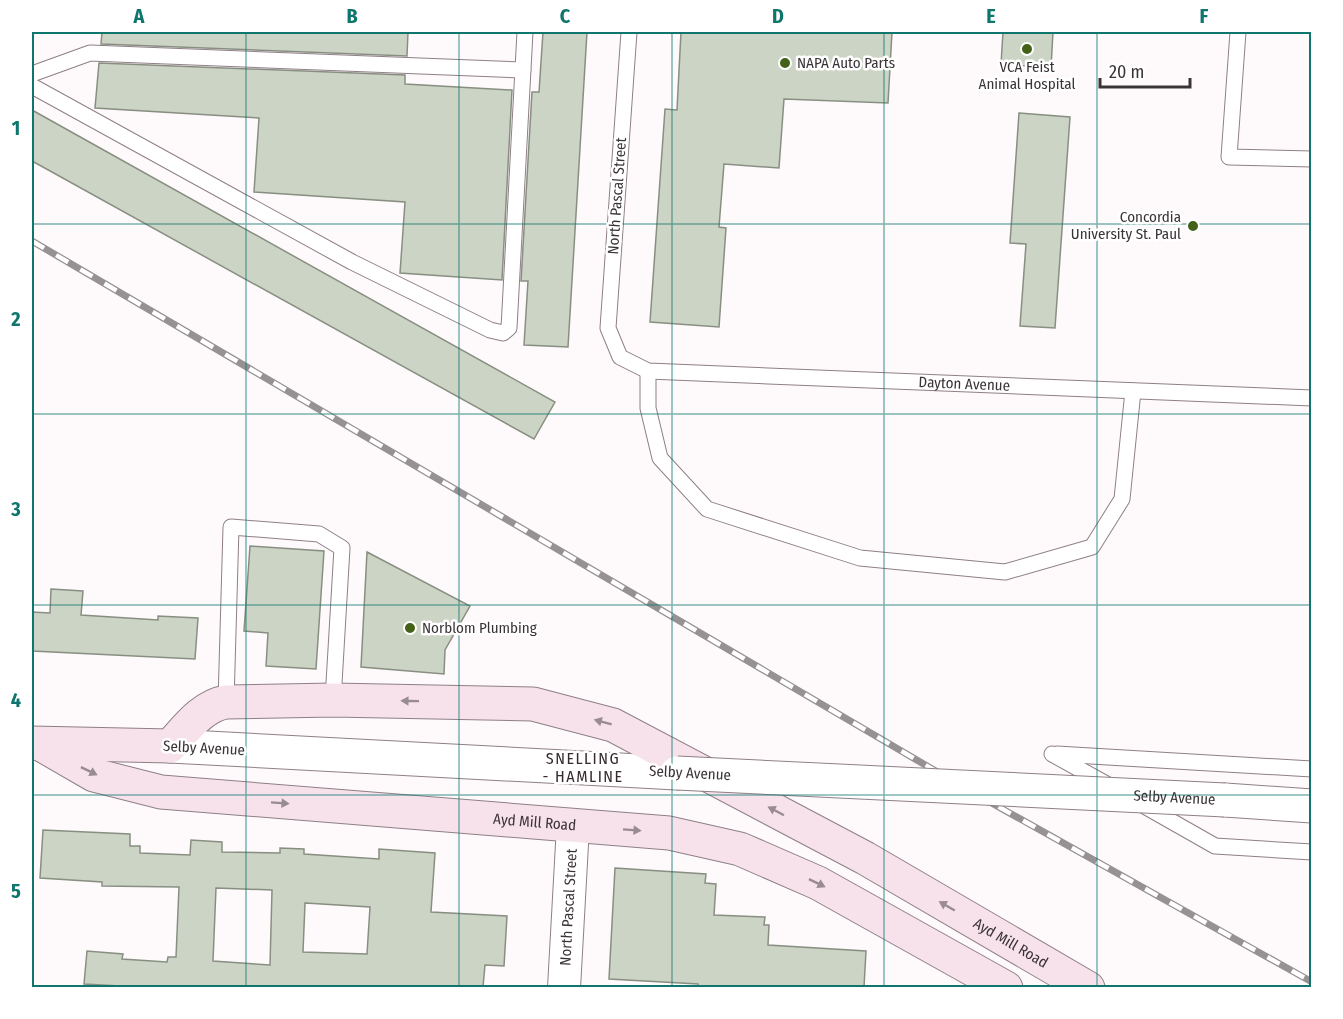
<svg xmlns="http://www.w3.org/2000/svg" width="1343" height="1019" viewBox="0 0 1343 1019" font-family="'Fira Sans Condensed',sans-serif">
  <rect width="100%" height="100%" fill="#fefafc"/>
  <!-- building -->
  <path fill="#ccd4c5" stroke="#888f82" stroke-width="1.5" fill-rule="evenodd" d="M 102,32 L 408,32 L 407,56 L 101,44 Z
    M 543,32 L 587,32 L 568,347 L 524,345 L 528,281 L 521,281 L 532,92 L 539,92 Z
    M 681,32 L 892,32 L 888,103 L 784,99 L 779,168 L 724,164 L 719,227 L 726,228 L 719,327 L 650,322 L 665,109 L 677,110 Z
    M 1003,32 L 1053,32 L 1051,68 L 1001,64 Z
    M 99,63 L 405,75 L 405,84 L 512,90 L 502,280 L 400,273 L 405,202 L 254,192 L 259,118 L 95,108 Z
    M 32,110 L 555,402 L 534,439 L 32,161 Z
    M 1019,113 L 1070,117 L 1055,328 L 1020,326 L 1026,244 L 1010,243 Z
    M 250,546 L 324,551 L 316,669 L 266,666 L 268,633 L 244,631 Z
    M 367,552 L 470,606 L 445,650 L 444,674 L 361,667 Z
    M 51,589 L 83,591 L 81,615 L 158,620 L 158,616 L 198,618 L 195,659 L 32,651 L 32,612 L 50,613 Z
    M 43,830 L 130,834 L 130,846 L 140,846 L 140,853 L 190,855 L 191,840 L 222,842 L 222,852 L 280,853 L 280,848 L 304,849 L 304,854 L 379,859 L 379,849 L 435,853 L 431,912 L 507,916 L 504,966 L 485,965 L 483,987 L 138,987 L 84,984 L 87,951 L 123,954 L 122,959 L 167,962 L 168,957 L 176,957 L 179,887 L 102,886 L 102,882 L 40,878 ZM 216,888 L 272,890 L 270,965 L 213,961 ZM 305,903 L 370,907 L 367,954 L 303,952 Z
    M 615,868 L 706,874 L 705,883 L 716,884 L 714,915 L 765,917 L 764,925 L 769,925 L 768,945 L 866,951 L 864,987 L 698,987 L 698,984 L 609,979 Z"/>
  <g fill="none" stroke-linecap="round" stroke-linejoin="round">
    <defs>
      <g id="service">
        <path id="s1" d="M 629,32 L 608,328 L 620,357 L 648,371 L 1312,398"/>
        <path d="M 1238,32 L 1229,157 L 1312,159"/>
        <path d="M 32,74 L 90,53 L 523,70"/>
        <path d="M 32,86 L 352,262 L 490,330 L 503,333 L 509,328 L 525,32"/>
        <path d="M 648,371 L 648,408 L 660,458 L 707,509 L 860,558 L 1005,572 L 1092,547 L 1122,499 L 1133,391"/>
        <path d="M 226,702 L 231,527 L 319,534 L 342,548 L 333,700"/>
        <path d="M 1052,754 L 1110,786"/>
        <path d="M 1057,754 L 1312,769"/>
        <path d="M 1141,804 L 1215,846 L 1312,852"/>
      </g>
      <g id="minor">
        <path id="s2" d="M 564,988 L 573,826"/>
      </g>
      <path id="tertiary" d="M 170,746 L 677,773
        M 1225,800 L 1312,806"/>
      <g id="secondary">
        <path id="s3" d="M 32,743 L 170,746 C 186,729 202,706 226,702 L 333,700 L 533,704 L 613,725 L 865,858 L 1088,988"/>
        <path id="s4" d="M 42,745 L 94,775 L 161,792 L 669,833 L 740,849 L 818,883 L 1006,988"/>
      </g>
    </defs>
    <!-- service casing -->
    <use href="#service" stroke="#8e7f86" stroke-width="17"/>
    <!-- minor casing -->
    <use href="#minor" stroke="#8e7f86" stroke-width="34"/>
    <!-- tertiary casing -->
    <use href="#tertiary" stroke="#8e7f86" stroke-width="35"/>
    <!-- secondary casing -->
    <use href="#secondary" stroke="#8e7f86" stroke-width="35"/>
    <!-- service -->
    <use href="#service" stroke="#fff" stroke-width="15"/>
    <!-- minor -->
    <use href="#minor" stroke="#fff" stroke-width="32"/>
    <!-- tertiary -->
    <use href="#tertiary" stroke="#fff" stroke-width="33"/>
    <!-- secondary -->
    <use href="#secondary" stroke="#f7e2ec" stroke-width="33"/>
    <defs>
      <path id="rail" d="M 32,241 L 956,783 L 1312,982"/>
    </defs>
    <!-- rail casing -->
    <use href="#rail" stroke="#969193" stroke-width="7"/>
    <!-- rail -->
    <use href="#rail" stroke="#fff" stroke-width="4.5" stroke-dasharray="14" stroke-linecap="butt"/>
    <defs>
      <g id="tertiary-bridge">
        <path id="s5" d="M 677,773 L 1225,800"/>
      </g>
    </defs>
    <!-- tertiary-bridge casing -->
    <use href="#tertiary-bridge" stroke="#8e7f86" stroke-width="35" stroke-linecap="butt"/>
    <!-- tertiary-bridge -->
    <use href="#tertiary-bridge" stroke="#fff" stroke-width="33"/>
  </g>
  <!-- one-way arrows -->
  <defs><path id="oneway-solid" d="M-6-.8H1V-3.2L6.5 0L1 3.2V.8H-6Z" transform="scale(1.5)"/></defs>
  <g fill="#998b92">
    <use href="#oneway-solid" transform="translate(410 701) rotate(-179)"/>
    <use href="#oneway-solid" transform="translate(603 722) rotate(-165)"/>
    <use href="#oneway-solid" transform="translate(89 771) rotate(26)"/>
    <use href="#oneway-solid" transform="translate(280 803) rotate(4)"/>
    <use href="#oneway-solid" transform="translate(776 811) rotate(-152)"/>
    <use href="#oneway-solid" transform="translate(632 830) rotate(4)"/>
    <use href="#oneway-solid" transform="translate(817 883) rotate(26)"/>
    <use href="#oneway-solid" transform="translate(947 906) rotate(-150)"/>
  </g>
  <!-- grid -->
  <path fill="none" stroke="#0f766e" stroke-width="1.5" stroke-opacity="0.55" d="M 246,32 L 246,988M 459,32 L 459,988M 672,32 L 672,988M 884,32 L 884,988M 1097,32 L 1097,988M 32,224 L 1312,224M 32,414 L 1312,414M 32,605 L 1312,605M 32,795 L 1312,795"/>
  <!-- markers -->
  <g fill="#436217" stroke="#fff" stroke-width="2">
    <circle cx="1027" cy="49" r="6"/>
    <circle cx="785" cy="63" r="6"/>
    <circle cx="1193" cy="226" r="6"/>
    <circle cx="410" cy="628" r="6"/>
  </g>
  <g text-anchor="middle" stroke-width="5" stroke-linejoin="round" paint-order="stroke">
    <!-- poi labels -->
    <g font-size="15" fill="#3b3437" stroke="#fff" text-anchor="start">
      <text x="797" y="68">NAPA Auto Parts</text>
      <text x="1027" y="72" text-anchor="middle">VCA Feist<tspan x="1027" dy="17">Animal Hospital</tspan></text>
      <text x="1181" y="222" text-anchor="end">Concordia<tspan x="1181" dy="17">University St. Paul</tspan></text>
      <text x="422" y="633">Norblom Plumbing</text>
    </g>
    <!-- street labels -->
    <g font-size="15" fill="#3b3437" stroke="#fff">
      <text transform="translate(617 196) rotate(-86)" y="5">North Pascal Street</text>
      <text dy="5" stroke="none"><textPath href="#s1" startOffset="676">Dayton Avenue</textPath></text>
      <text transform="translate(204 748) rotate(3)" y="5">Selby Avenue</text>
      <text transform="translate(690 773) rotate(3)" y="5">Selby Avenue</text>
      <text dy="5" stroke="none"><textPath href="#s5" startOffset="498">Selby Avenue</textPath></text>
      <text dy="5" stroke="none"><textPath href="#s4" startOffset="504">Ayd Mill Road</textPath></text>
      <text dy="5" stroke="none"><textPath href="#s2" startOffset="81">North Pascal Street</textPath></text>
      <text dy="5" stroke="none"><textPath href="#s3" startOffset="1054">Ayd Mill Road</textPath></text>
    </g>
    <!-- neighbourhood labels -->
    <g font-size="16" letter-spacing="1.5" fill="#36292f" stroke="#fff">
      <text x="583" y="764">SNELLING<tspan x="583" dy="18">- HAMLINE</tspan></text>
    </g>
  </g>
  <!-- border -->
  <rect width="1343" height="1019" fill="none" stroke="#ffffff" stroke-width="66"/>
  <!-- scale -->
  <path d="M1100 78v9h90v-9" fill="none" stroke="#3b3437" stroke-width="3"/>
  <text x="1109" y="78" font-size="18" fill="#3b3437" stroke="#ffffff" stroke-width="4.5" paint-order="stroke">20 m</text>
  <rect x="33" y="33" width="1277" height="953" fill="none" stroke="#0f766e" stroke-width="2"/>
  <g font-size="20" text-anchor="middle" font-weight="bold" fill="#0f766e">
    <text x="139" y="23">A</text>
    <text x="352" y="23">B</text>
    <text x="565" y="23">C</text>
    <text x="778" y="23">D</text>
    <text x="991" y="23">E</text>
    <text x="1204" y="23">F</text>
    <text x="16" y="135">1</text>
    <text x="16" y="326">2</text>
    <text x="16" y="516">3</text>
    <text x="16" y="707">4</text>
    <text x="16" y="898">5</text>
  </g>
</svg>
